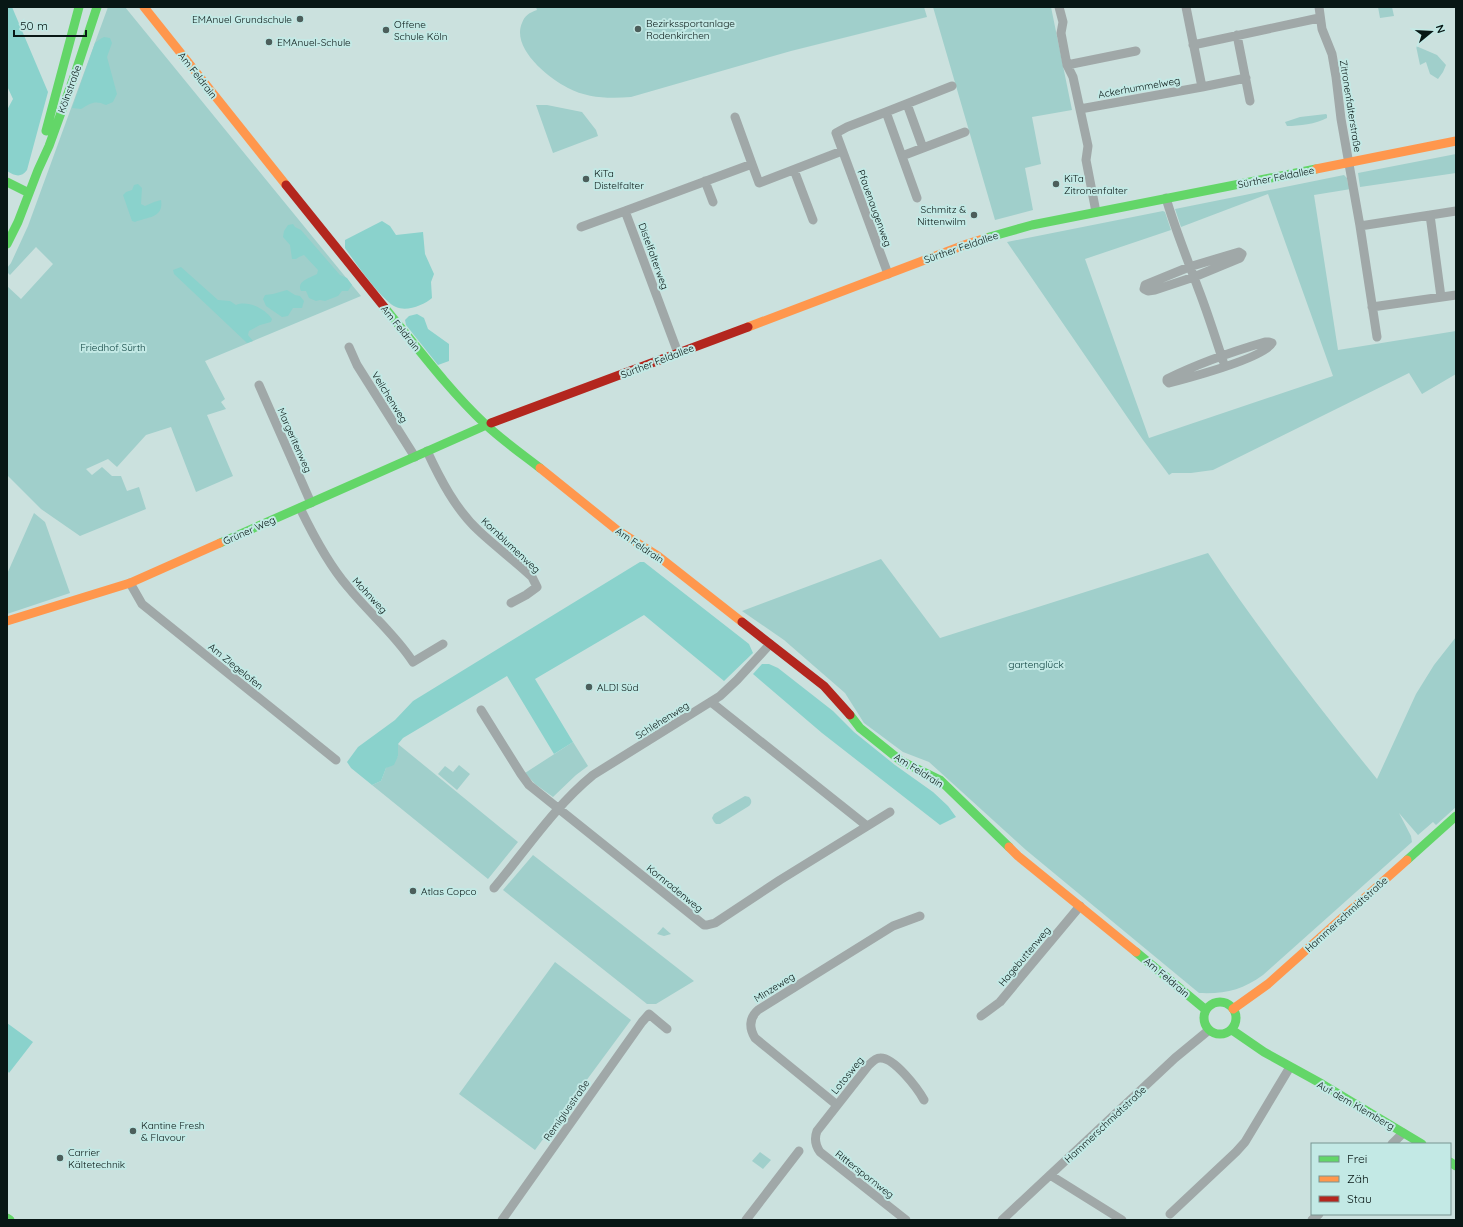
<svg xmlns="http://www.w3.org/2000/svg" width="1463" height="1227" viewBox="0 0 1463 1227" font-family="Quicksand,sans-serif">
  <rect width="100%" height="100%" fill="#cbe1de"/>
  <!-- green -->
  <path fill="#a0cfcb" d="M 108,7 L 125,7 L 361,296 L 205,361 L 225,399 L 221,402 L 226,409 L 207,415 L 233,476 L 196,492 L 171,427 L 146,435 L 117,467 L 108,459 L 86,469 L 92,475 L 102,467 L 112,476 L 121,476 L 127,491 L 139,487 L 146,509 L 80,536 L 41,509 L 7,475 L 7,286 L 21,299 L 53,264 L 36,247 L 10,275 L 7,272 L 7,268 L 11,263 L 28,226 Z
    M 536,7 L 924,7 L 927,17 L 791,51 L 631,97 C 609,99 587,98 568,88 C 548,78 511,48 522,23 C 525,15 529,13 537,10 Z
    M 933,7 L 1051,7 L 1072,110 L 1032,117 L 1041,164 L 1025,168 L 1033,210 L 995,220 Z
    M 1378,7 L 1392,7 L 1394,16 L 1380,18 Z
    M 1416,46 L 1437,55 L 1446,65 L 1443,72 L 1438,79 L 1430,74 L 1426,62 L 1420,65 Z
    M 536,105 L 547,105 L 582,112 L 596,130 L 598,136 L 553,153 Z
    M 1326,114 L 1327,115 L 1327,118 C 1316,124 1299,126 1287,126 L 1285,122 L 1300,117 Z
    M 1456,154 L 1456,173 L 1360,187 L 1358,173 Z
    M 1344,175 L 1347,178 L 1348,184 L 1351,183 L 1351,189 L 1314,195 L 1338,350 L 1456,331 L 1456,374 L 1422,394 L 1409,373 L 1213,470 L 1191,473 L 1172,473 L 1169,475 L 1143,440 L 1007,242 L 1163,211 L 1165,212 L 1171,230 L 1085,259 L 1149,438 L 1333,376 L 1268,194 L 1181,227 L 1175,209 Z
    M 34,513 L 45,522 L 70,593 L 7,614 L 7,574 Z
    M 1208,553 C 1260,632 1318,706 1377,779 L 1416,694 L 1434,665 L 1456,637 L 1456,807 L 1436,825 L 1433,822 L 1418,835 L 1399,813 L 1411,836 L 1412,842 L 1263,975 C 1242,990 1226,994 1199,993 L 1026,850 L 929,762 L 903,752 L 864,723 L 845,693 L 784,640 L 742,611 L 881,559 L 940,638 Z
    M 573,742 L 588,766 L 576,775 L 553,797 L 535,784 L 525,773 Z
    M 398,744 L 518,842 L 488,879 L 372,785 L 381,781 L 386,768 L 398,756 Z
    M 459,765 L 470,774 L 457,790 L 438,774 L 445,766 L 453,772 Z
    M 745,796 L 749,797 C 752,800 752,803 749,806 L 720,824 L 716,824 L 714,822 L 712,818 L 714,814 Z
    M 533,855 L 694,981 L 656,1004 L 647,1004 L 503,890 Z
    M 663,927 L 671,934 L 664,936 L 657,934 Z
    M 555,962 L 631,1020 L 535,1150 L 459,1094 Z
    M 760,1152 L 771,1160 L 763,1169 L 752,1161 Z"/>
  <!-- forest -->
  <path fill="#8ad2cc" d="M 7,7 L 12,7 L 48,92 L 27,170 C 21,178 15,176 7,171 L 7,110 L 13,99 L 7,86 Z
    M 104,37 L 110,38 L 112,43 L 107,57 L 117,94 L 113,102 L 106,105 C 95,100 91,103 81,109 L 72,108 L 95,43 L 100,39 Z
    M 138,184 L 142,188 L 141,204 L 145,206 L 154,202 L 161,200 C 164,218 148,217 135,222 L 132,221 L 123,195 L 126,192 L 132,190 L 134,185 Z
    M 382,221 L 390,226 L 396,235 L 423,232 L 425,254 L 434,274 L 431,282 L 432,298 C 424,305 407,312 396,307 C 382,301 355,262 345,248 L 345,240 Z
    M 293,224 L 295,227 L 301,230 L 340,275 L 347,278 L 352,285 L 348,291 L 342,291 L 338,296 L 325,301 L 320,300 L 316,301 L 309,298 L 306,291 L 301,291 C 296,281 310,278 317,274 L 318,270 L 304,255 L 299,257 L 296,259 L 292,259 L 290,245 L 283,237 L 284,231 L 288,225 Z
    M 181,267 L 218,300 L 230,301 L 236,305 C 247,300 265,308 272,319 L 271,322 L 260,325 L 249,331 L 248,335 L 253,341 L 247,343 L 174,274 L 173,270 Z
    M 287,290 L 295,295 L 300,296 L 304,301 L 302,308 L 293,308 L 288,316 L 282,317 L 266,306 L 263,299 L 265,295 L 273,294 Z
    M 417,314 L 424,318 L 428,329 L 449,344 L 449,361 L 438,365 L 406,325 L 405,320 L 409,316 Z
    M 640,562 L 644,562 L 749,644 L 753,653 L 724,681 L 644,615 L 535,679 L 573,742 L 554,754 L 507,676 L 403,738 L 398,744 L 398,756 L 394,765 L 386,768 L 381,781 L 372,785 L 351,768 L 347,762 L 358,747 L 395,720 L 413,701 Z
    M 762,664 L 769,664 L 778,668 L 833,711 L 854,732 L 895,765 L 933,792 L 948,806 L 956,817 L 940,825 L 822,733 L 753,674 Z
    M 7,1023 L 33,1042 L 9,1073 L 7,1070 Z"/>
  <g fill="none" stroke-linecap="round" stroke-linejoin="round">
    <!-- street -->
    <path stroke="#a0a8a8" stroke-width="9" d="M 1059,7 L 1063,22 L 1061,33 L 1067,65 L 1073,77 L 1088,146 L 1086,160 L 1096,212
      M 1319,7 L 1322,29 L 1332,54 L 1336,77 L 1341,119 L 1360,226 L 1377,337
      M 1237,35 L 1250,101
      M 1193,45 L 1319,18
      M 1067,65 L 1136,51
      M 1202,87 L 1246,78
      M 907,104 L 923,148
      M 1080,109 L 1202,87 L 1186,7
      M 886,112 L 952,86
      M 735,117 L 752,164
      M 902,156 L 965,132
      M 794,170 L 813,220
      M 705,181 L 713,202
      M 1166,198 C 1175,229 1187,258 1198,288 C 1207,311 1215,336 1223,361
      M 625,211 L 752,164 L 759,183 L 842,151
      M 1430,215 L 1441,297
      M 1360,226 L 1456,211
      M 581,227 L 625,211 L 678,353
      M 1239,252 L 1242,254 L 1240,258 L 1194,277 L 1155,290 L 1148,291 L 1144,289 L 1145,285 L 1189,267 Z
      M 888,274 L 836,133 L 847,127 L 886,112 L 917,198
      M 1372,307 L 1456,295
      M 1265,342 L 1269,342 L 1272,343 C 1264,358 1188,378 1169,383 L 1167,381 L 1167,379 C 1199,363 1231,352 1265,342 Z
      M 349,347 L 357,365 L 415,457
      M 259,385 L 311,503
      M 427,451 C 440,479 456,510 479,531 C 496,547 515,561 532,577 L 537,587 L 526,595 L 511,603
      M 300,508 C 313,535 328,564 348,587 C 369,613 395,634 413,662 L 443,644
      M 130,583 L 142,604 L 336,760
      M 711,702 L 867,826
      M 481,710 L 521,774 L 529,785 L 704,925 L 707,925 L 715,923 L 780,880 L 890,812
      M 494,888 C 526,850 554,807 593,775 L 720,696 L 737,680 L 770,644
      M 981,1016 L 1000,1002 L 1080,906
      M 837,1105 L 755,1038 C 749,1028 749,1018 758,1010 L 893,926 L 920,916
      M 1392,1144 L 1403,1133
      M 1050,1175 L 1122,1220
      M 1170,1214 L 1236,1152 L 1245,1142 L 1290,1067
      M 502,1220 L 642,1022 L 649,1014 L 667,1029
      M 746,1220 L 799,1151
      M 906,1220 L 820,1152 C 815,1145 814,1139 817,1131 L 868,1066 C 871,1063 875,1058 880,1058 C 894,1057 918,1089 924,1100
      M 1002,1220 L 1175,1058 L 1209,1030
      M 1312,1220 L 1319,1214"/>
    <!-- fast -->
    <path stroke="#63d668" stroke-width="9" d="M 46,131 L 79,7
      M 7,182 L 29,193
      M 986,238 L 1032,225 L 1316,169
      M 7,244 L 18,222 L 38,170 L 49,146 L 75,74 L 97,7
      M 385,308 C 417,347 448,389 485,424 C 502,440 522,454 540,468
      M 220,543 L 491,423
      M 850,715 L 860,728 L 901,761 L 940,780 L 1009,847
      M 1407,860 L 1456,816
      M 1136,952 L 1206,1010
      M1204 1018a16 16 0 1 1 32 0a16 16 0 1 1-32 0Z
      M 1232,1030 L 1264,1052 L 1322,1084 L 1422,1144
      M 1450,1162 L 1456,1166
      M 7,1218 L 10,1220"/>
    <!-- slow -->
    <path stroke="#ff974d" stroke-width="9" d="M 144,7 L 286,185
      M 1316,169 L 1456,141
      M 748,327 L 967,244 L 986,238
      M 540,468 L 617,530 L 658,556 L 742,622
      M 7,621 L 130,583 L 220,543
      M 1009,847 L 1018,856 L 1136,952
      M 1233,1009 L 1268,984 L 1407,860"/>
    <!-- jam -->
    <path stroke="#b3261e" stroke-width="9" d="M 286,185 L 385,308
      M 491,423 L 748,327
      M 742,622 L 824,686 L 850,715"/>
  </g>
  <!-- markers -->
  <g fill="#4c5e5b" stroke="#c3e9e5" stroke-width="1.5">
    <circle cx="300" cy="19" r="4"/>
    <circle cx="638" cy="29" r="4"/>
    <circle cx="386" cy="30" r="4"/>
    <circle cx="269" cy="42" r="4"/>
    <circle cx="586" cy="179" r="4"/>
    <circle cx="1056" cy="184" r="4"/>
    <circle cx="974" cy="215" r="4"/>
    <circle cx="589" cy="687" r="4"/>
    <circle cx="413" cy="891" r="4"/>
    <circle cx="133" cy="1131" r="4"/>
    <circle cx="60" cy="1158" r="4"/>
  </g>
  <g text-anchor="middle" stroke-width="4" stroke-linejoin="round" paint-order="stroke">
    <!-- poi labels -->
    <g font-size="10" fill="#081715" stroke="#c3e9e5" text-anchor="start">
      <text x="292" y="23" text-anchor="end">EMAnuel Grundschule</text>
      <text x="646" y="27">Bezirkssportanlage<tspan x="646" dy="12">Rodenkirchen</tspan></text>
      <text x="394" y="28">Offene<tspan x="394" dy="12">Schule Köln</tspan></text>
      <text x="277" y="46">EMAnuel-Schule</text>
      <text x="594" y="177">KiTa<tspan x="594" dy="12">Distelfalter</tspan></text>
      <text x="1064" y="182">KiTa<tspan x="1064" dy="12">Zitronenfalter</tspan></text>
      <text x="966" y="213" text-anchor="end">Schmitz &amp;<tspan x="966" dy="12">Nittenwilm</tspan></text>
      <text x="597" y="691">ALDI Süd</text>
      <text x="421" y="895">Atlas Copco</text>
      <text x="141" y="1129">Kantine Fresh<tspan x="141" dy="12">&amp; Flavour</tspan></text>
      <text x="68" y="1156">Carrier<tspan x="68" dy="12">Kältetechnik</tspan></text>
    </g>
    <!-- street labels -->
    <g font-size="10" fill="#081715" stroke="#c3e9e5">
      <text transform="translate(198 75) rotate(52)" y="4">Am Feldrain</text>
      <text transform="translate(1139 87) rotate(-10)" y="4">Ackerhummelweg</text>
      <text transform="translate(69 89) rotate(-70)" y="4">Kölnstraße</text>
      <text transform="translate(1351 106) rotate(81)" y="4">Zitronenfalterstraße</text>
      <text transform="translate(1276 177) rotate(-11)" y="4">Sürther Feldallee</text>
      <text transform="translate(875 208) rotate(70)" y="4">Pfauenaugenweg</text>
      <text transform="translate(961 247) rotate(-19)" y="4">Sürther Feldallee</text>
      <text transform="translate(654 256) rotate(70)" y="4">Distelfalterweg</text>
      <text transform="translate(401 328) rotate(51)" y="4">Am Feldrain</text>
      <text transform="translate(657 361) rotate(-21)" y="4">Sürther Feldallee</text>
      <text transform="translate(390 397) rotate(58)" y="4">Veilchenweg</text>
      <text transform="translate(295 440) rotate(66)" y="4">Margeritenweg</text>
      <text transform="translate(249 530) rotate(-24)" y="4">Grüner Weg</text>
      <text transform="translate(511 545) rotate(43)" y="4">Kornblumenweg</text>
      <text transform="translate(640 545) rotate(34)" y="4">Am Feldrain</text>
      <text transform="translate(370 595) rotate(47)" y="4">Mohnweg</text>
      <text transform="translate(236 666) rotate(39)" y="4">Am Ziegelofen</text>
      <text transform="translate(662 720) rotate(-32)" y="4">Schlehenweg</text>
      <text transform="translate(919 770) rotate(32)" y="4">Am Feldrain</text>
      <text transform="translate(675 888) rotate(39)" y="4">Kornradenweg</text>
      <text transform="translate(1346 914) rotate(-42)" y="4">Hammerschmidtstraße</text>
      <text transform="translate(1024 956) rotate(-50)" y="4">Hagebuttenweg</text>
      <text transform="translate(1167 977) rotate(40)" y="4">Am Feldrain</text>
      <text transform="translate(774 987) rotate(-32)" y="4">Minzeweg</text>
      <text transform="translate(847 1075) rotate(-51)" y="4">Lotosweg</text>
      <text transform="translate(1356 1105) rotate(30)" y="4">Auf dem Klemberg</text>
      <text transform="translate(566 1110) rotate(-55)" y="4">Remigiusstraße</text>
      <text transform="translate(1105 1124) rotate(-43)" y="4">Hammerschmidtstraße</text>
      <text transform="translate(865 1174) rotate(38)" y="4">Ritterspornweg</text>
    </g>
    <!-- park labels -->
    <g font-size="10" fill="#0c403d" stroke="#c3e9e5">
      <text x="113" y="351">Friedhof Sürth</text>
      <text x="1036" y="668">gartenglück</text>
    </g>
  </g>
  <!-- border -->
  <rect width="1463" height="1227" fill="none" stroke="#081715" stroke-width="16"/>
  <!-- legend -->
  <rect x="1311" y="1143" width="140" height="72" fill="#c3e9e5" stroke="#789592"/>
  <rect x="1319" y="1156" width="20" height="6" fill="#63d668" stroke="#789592"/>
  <text x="1347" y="1163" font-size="12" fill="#081715">Frei</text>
  <rect x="1319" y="1176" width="20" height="6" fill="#ff974d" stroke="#789592"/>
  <text x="1347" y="1183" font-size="12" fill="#081715">Zäh</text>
  <rect x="1319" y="1196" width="20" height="6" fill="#b3261e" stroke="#789592"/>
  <text x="1347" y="1203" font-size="12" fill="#081715">Stau</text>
  <!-- north arrow -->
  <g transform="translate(1431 32) rotate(72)" stroke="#c3e9e5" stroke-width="3" paint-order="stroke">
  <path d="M0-3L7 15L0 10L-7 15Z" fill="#081715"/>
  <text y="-6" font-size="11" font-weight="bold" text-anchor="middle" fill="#081715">N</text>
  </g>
  <!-- scale -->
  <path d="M14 30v6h72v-6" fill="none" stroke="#081715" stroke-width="2"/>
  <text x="20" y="30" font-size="12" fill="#081715" stroke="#c3e9e5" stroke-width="3" paint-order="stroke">50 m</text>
</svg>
